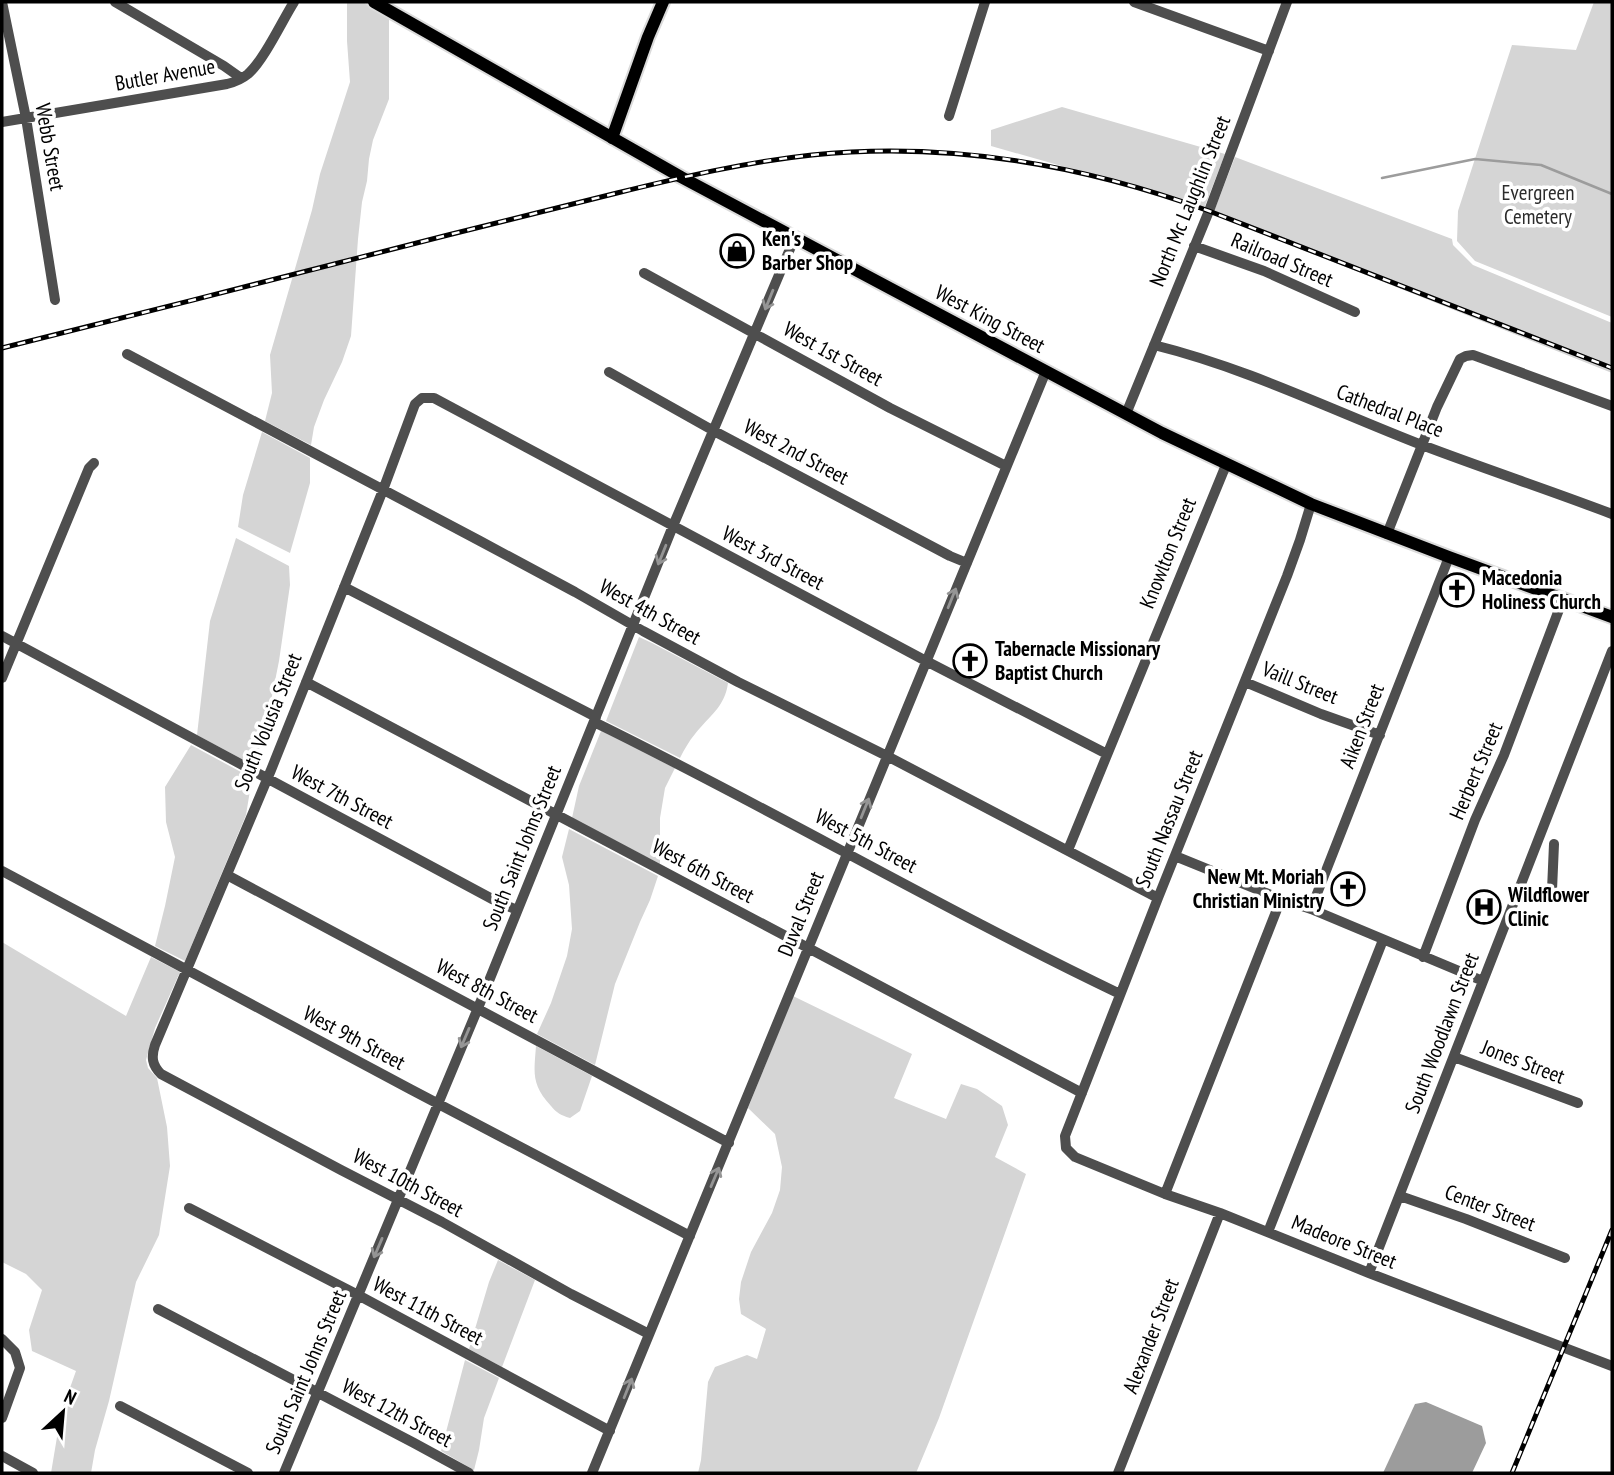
<svg xmlns="http://www.w3.org/2000/svg" width="1614" height="1475" viewBox="0 0 1614 1475" font-family="'PT Sans Narrow',sans-serif">
  <rect width="100%" height="100%" fill="#fff"/>
  <!-- green -->
  <path fill="#d5d5d5" d="M 347,2 L 363,2 L 389,17 L 389,99 L 373,140 L 369,159 L 367,181 L 362,202 L 358,239 L 351,336 L 342,362 L 324,400 L 314,427 L 311,445 L 265,421 L 272,393 L 270,355 L 312,210 L 320,174 L 350,82 L 347,41 Z
    M 1594,2 L 1612,2 L 1612,317 L 1475,261 L 1457,241 L 1458,211 L 1512,45 L 1576,50 Z
    M 1062,107 L 1225,154 L 1203,211 L 1163,195 L 991,146 L 991,130 Z
    M 1235,157 L 1452,239 L 1453,245 L 1473,265 L 1612,323 L 1612,373 L 1213,214 Z
    M 262,432 L 310,458 L 310,483 L 290,553 L 238,527 L 243,495 Z
    M 236,538 L 289,566 L 290,585 L 279,661 L 271,701 L 255,766 L 197,735 L 210,621 Z
    M 639,637 L 652,643 L 728,683 C 725,707 709,716 695,734 C 689,741 684,750 680,758 L 606,721 Z
    M 601,731 L 675,768 L 665,788 L 660,818 L 660,864 L 572,818 L 579,786 Z
    M 191,745 L 252,778 L 246,815 L 185,961 L 155,946 L 165,906 L 175,857 L 166,822 L 165,787 Z
    M 569,829 L 658,876 L 650,900 L 640,922 L 615,984 L 595,1065 L 537,1034 L 551,1003 L 567,956 L 572,929 L 569,885 L 562,857 Z
    M 2,942 L 126,1016 L 151,957 L 180,972 L 155,1028 L 146,1060 L 148,1068 L 157,1078 L 167,1127 L 170,1166 L 159,1235 L 136,1282 L 109,1401 L 95,1450 L 91,1473 L 51,1473 L 61,1413 L 76,1371 L 32,1351 L 29,1330 L 42,1290 L 26,1274 L 2,1262 Z
    M 793,996 L 912,1054 L 894,1098 L 946,1119 L 961,1084 L 977,1089 L 1002,1106 L 1008,1125 L 995,1157 L 1026,1174 L 939,1418 L 916,1473 L 698,1473 L 701,1460 L 708,1382 L 715,1367 L 747,1355 L 757,1359 L 766,1329 L 741,1314 L 739,1299 L 741,1282 L 751,1252 L 772,1213 L 780,1190 L 782,1167 L 775,1134 L 748,1108 Z
    M 536,1046 L 592,1076 L 580,1111 L 570,1118 C 560,1115 557,1113 551,1106 C 531,1084 534,1073 536,1046 Z
    M 498,1260 L 535,1280 L 502,1367 L 469,1349 L 489,1282 Z
    M 465,1360 L 499,1378 L 484,1418 L 479,1450 L 474,1470 L 441,1451 Z"/>
  <!-- water -->
  <path fill="#9c9c9c" d="M 1426,1402 L 1482,1426 L 1486,1443 L 1472,1473 L 1383,1473 L 1415,1404 Z"/>
  <g fill="none" stroke-linecap="round" stroke-linejoin="round">
    <!-- stream -->
    <path stroke="#9c9c9c" stroke-width="2.5" d="M 1382,178 L 1475,159 L 1541,165 L 1612,194"/>
    <defs>
      <path id="major" d="M 374,2 L 681,177 L 1162,433 L 1311,504 L 1449,557 L 1612,617
        M 612,138 L 648,37 L 663,2"/>
    </defs>
    <!-- major casing -->
    <use href="#major" stroke="#dbdbdb" stroke-width="16"/>
    <!-- minor -->
    <path stroke="#4e4e4e" stroke-width="10" d="M 2,2 L 26,118 L 55,300
      M 115,2 L 224,66 L 241,78
      M 1134,2 L 1269,51
      M 949,116 L 985,2
      M 2,122 L 227,84 C 235,82 242,79 248,74 C 264,60 282,21 294,2
      M 1194,246 L 1264,271 L 1355,312
      M 644,273 L 890,408 L 1006,466
      M 1154,345 C 1247,368 1334,411 1422,445 C 1485,469 1549,490 1612,514
      M 127,354 L 480,541 L 575,592 L 643,631 L 738,682 L 887,756 L 1158,898
      M 609,372 L 714,431 L 950,556 L 967,563
      M 1126,414 L 1209,211 L 1287,2
      M 1311,504 L 1300,540 L 1287,576 L 1158,898 L 1065,1136 L 1066,1148 L 1075,1157 L 1165,1194 L 1220,1213 L 1369,1273 L 1612,1366
      M 1387,534 L 1437,407 L 1460,359 L 1466,356 L 1473,355 L 1612,406
      M 344,587 L 596,717
      M 2,636 L 494,900 L 517,910
      M 2,678 L 89,468 L 94,463
      M 306,682 L 1082,1093
      M 1245,682 L 1321,714 L 1380,735
      M 594,722 C 772,809 942,909 1120,994
      M 1068,850 L 1226,465
      M 1175,856 L 1281,899 L 1311,909 L 1483,981
      M 2,871 L 410,1089 L 690,1236
      M 227,875 L 729,1143
      M 1552,890 L 1554,844
      M 1311,909 L 1449,557
      M 1423,957 L 1475,820 L 1504,755 L 1563,599
      M 1454,1057 L 1578,1103
      M 1165,1194 L 1281,899
      M 1400,1196 L 1466,1219 L 1565,1258
      M 189,1208 L 358,1295 L 610,1431
      M 1268,1232 L 1383,940
      M 1369,1273 L 1612,651
      M 158,1309 L 414,1443 L 469,1473
      M 649,1334 L 571,1294 L 442,1222 L 341,1170 L 161,1074 C 152,1065 151,1057 155,1045 L 271,770 L 383,490 L 415,404 L 422,398 L 434,398 L 926,661 L 1107,754
      M 2,1339 L 15,1352 L 20,1368 L 2,1418
      M 120,1406 L 248,1473
      M 2,1456 L 33,1473
      M 284,1473 L 478,1008 L 673,526 L 795,237
      M 592,1473 L 1046,371
      M 1118,1473 L 1220,1213"/>
    <!-- major -->
    <use href="#major" stroke="#000" stroke-width="12"/>
    <defs>
      <path id="rail" d="M 2,348 C 151,311 299,273 448,235 C 504,221 561,207 617,193 C 682,177 746,162 812,155 C 949,141 1080,164 1209,211 L 1612,368
        M 1512,1473 L 1612,1230"/>
    </defs>
    <!-- rail casing -->
    <use href="#rail" stroke="#000" stroke-width="5"/>
    <!-- rail -->
    <use href="#rail" stroke="#fff" stroke-width="2.5" stroke-dasharray="8" stroke-linecap="butt"/>
  </g>
  <!-- one-way arrows -->
  <defs><path id="oneway-shaft" d="M-6 0H5M1.5-3L5.5 0L1.5 3" fill="none" stroke-width="1.6" stroke-linecap="round" stroke-linejoin="round" transform="scale(1.75)"/></defs>
  <g stroke="#959595">
    <use href="#oneway-shaft" transform="translate(769 300) rotate(112)"/>
    <use href="#oneway-shaft" transform="translate(662 555) rotate(112)"/>
    <use href="#oneway-shaft" transform="translate(952 598) rotate(-68)"/>
    <use href="#oneway-shaft" transform="translate(865 808) rotate(-68)"/>
    <use href="#oneway-shaft" transform="translate(465 1038) rotate(113)"/>
    <use href="#oneway-shaft" transform="translate(715 1177) rotate(-67)"/>
    <use href="#oneway-shaft" transform="translate(378 1248) rotate(113)"/>
    <use href="#oneway-shaft" transform="translate(628 1388) rotate(-68)"/>
  </g>
  <!-- icons -->
  <defs>
    <symbol id="shop-ring" viewBox="-11 -11 22 22"><circle r="9.5" fill="#fff" stroke="#000" stroke-width="1.5"/><path d="M-5-2.5h2.3a2.7 3.5 0 0 1 5.4 0H5L5.5 6h-11ZM-1.5-2.5h3a1.5 2.3 0 0 0-3 0Z" fill="#000"/></symbol>
    <symbol id="church-ring" viewBox="-11 -11 22 22"><circle r="9.5" fill="#fff" stroke="#000" stroke-width="1.5"/><path d="M-1.2-6h2.4v3.5h3.3v2.4h-3.3V6h-2.4V-.1h-3.3v-2.4h3.3Z" fill="#000"/></symbol>
    <symbol id="hospital-ring" viewBox="-11 -11 22 22"><circle r="9.5" fill="#fff" stroke="#000" stroke-width="1.5"/><path d="M-5-5h3v3.5h4V-5h3V5h-3V1.5h-4V5h-3Z" fill="#000"/></symbol>
  </defs>
  <g fill-rule="evenodd">
    <use href="#shop-ring" x="718" y="232" width="38" height="38"/>
    <use href="#church-ring" x="1438" y="571" width="38" height="38"/>
    <use href="#church-ring" x="951" y="642" width="38" height="38"/>
    <use href="#church-ring" x="1329" y="870" width="38" height="38"/>
    <use href="#hospital-ring" x="1465" y="888" width="38" height="38"/>
  </g>
  <g text-anchor="middle" stroke-width="7" stroke-linejoin="round" paint-order="stroke">
    <!-- street labels -->
    <g font-size="21" fill="#000" stroke="#fff">
      <text transform="translate(165 75) rotate(-10)" y="7">Butler Avenue</text>
      <text transform="translate(50 147) rotate(80)" y="7">Webb Street</text>
      <text transform="translate(1190 201) rotate(-68)" y="7">North Mc Laughlin Street</text>
      <text transform="translate(1282 260) rotate(23)" y="7">Railroad Street</text>
      <text transform="translate(990 319) rotate(28)" y="7">West King Street</text>
      <text transform="translate(833 354) rotate(29)" y="7">West 1st Street</text>
      <text transform="translate(1390 411) rotate(21)" y="7">Cathedral Place</text>
      <text transform="translate(796 452) rotate(28)" y="7">West 2nd Street</text>
      <text transform="translate(1168 553) rotate(-68)" y="7">Knowlton Street</text>
      <text transform="translate(773 558) rotate(28)" y="7">West 3rd Street</text>
      <text transform="translate(650 612) rotate(29)" y="7">West 4th Street</text>
      <text transform="translate(1300 683) rotate(22)" y="7">Vaill Street</text>
      <text transform="translate(268 722) rotate(-68)" y="7">South Volusia Street</text>
      <text transform="translate(1362 726) rotate(-69)" y="7">Aiken Street</text>
      <text transform="translate(1476 771) rotate(-67)" y="7">Herbert Street</text>
      <text transform="translate(342 797) rotate(28)" y="7">West 7th Street</text>
      <text transform="translate(1169 819) rotate(-68)" y="7">South Nassau Street</text>
      <text transform="translate(866 841) rotate(28)" y="7">West 5th Street</text>
      <text transform="translate(522 848) rotate(-68)" y="7">South Saint Johns Street</text>
      <text transform="translate(703 871) rotate(28)" y="7">West 6th Street</text>
      <text transform="translate(801 914) rotate(-68)" y="7">Duval Street</text>
      <text transform="translate(487 991) rotate(28)" y="7">West 8th Street</text>
      <text transform="translate(1442 1033) rotate(-69)" y="7">South Woodlawn Street</text>
      <text transform="translate(354 1038) rotate(28)" y="7">West 9th Street</text>
      <text transform="translate(1523 1062) rotate(21)" y="7">Jones Street</text>
      <text transform="translate(408 1183) rotate(28)" y="7">West 10th Street</text>
      <text transform="translate(1490 1208) rotate(21)" y="7">Center Street</text>
      <text transform="translate(1344 1242) rotate(22)" y="7">Madeore Street</text>
      <text transform="translate(428 1311) rotate(28)" y="7">West 11th Street</text>
      <text transform="translate(1151 1336) rotate(-69)" y="7">Alexander Street</text>
      <text transform="translate(306 1372) rotate(-67)" y="7">South Saint Johns Street</text>
      <text transform="translate(397 1413) rotate(28)" y="7">West 12th Street</text>
    </g>
    <!-- park labels -->
    <g font-size="21" fill="#2c2c2c" stroke="#fff">
      <text x="1538" y="200">Evergreen<tspan x="1538" dy="24">Cemetery</tspan></text>
    </g>
    <!-- poi labels -->
    <g font-size="21" font-weight="bold" fill="#000" stroke="#fff" text-anchor="start">
      <text x="762" y="246">Ken's<tspan x="762" dy="24">Barber Shop</tspan></text>
      <text x="1482" y="585">Macedonia<tspan x="1482" dy="24">Holiness Church</tspan></text>
      <text x="995" y="656">Tabernacle Missionary<tspan x="995" dy="24">Baptist Church</tspan></text>
      <text x="1324" y="884" text-anchor="end">New Mt. Moriah<tspan x="1324" dy="24">Christian Ministry</tspan></text>
      <text x="1508" y="902">Wildflower<tspan x="1508" dy="24">Clinic</tspan></text>
    </g>
  </g>
  <!-- border -->
  <rect width="1614" height="1475" fill="none" stroke="#000000" stroke-width="7"/>
  <!-- north arrow -->
  <g transform="translate(63 1412) rotate(26)" stroke="#ffffff" stroke-width="5" paint-order="stroke">
  <path d="M0-5L12 26L0 18L-12 26Z" fill="#000000"/>
  <text y="-10" font-size="19" font-weight="bold" text-anchor="middle" fill="#000000">N</text>
  </g>
</svg>
